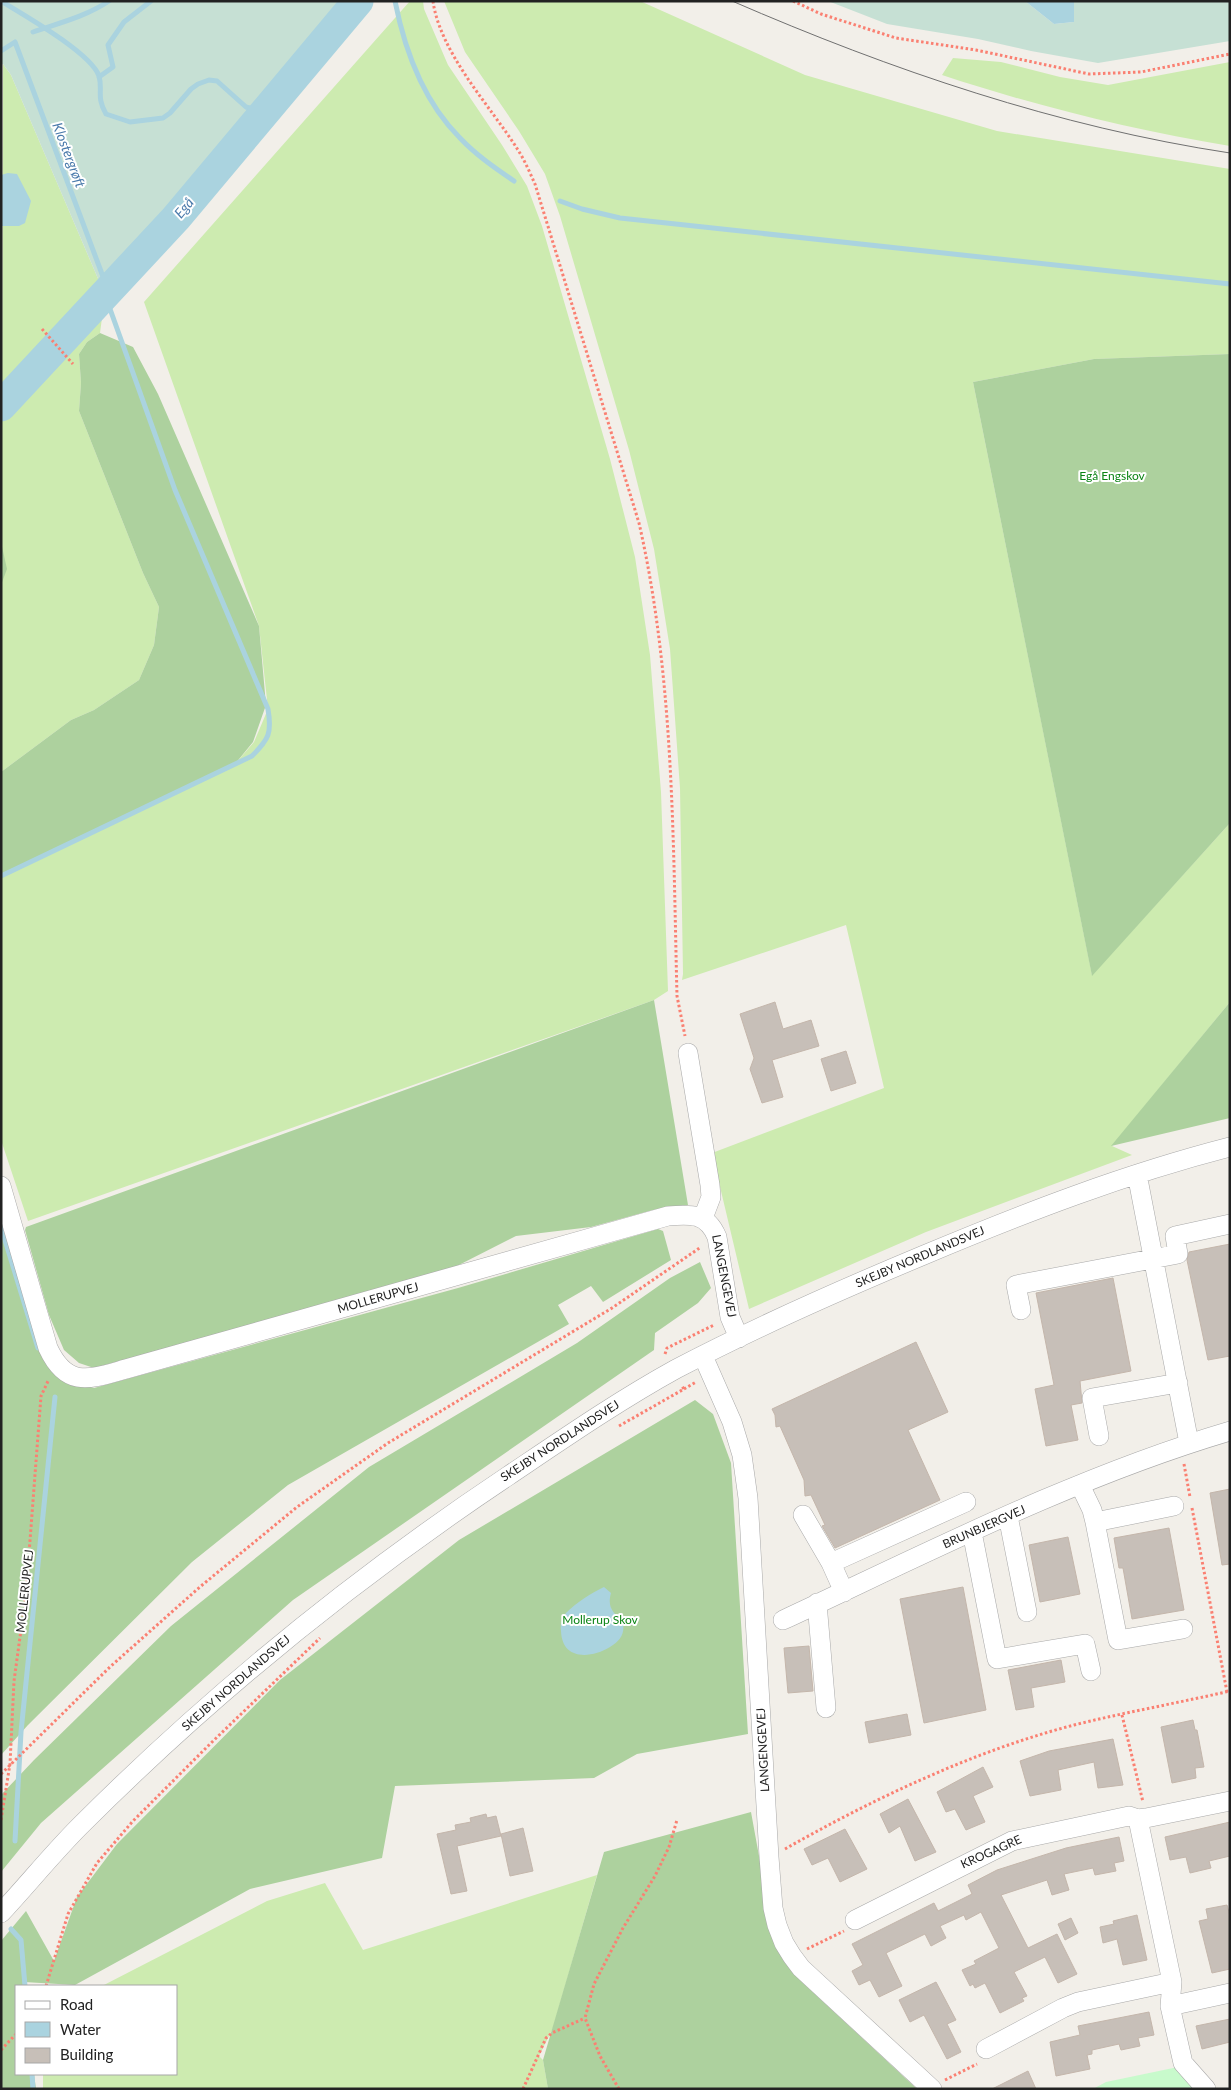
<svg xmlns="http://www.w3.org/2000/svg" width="1231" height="2090" viewBox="0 0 1231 2090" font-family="Lato,sans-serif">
  <rect width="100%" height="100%" fill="#f2efe9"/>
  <!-- grass -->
  <path fill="#cdebb0" d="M 410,1 L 423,1 L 424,9 L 448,65 L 502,145 L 527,186 L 542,226 L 610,459 L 635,557 L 650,655 L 661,792 L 668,991 L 654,1000 L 28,1221 L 1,1140 L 1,876 L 235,764 L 254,742 L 268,709 L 259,626 L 144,302 Z
    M 444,1 L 640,1 L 805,75 L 997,131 L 1230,169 L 1230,354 L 1094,359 L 973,382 L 1092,975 L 1230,823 L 1230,1002 L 1112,1146 L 1132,1155 L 926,1232 L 749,1309 L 712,1153 L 884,1088 L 846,925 L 682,980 L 683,974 L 680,788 L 670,649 L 654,549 L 629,450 L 560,216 L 545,174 L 519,131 L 465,52 Z
    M 953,58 L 1001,62 L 1060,77 L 1108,85 L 1230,62 L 1230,146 C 1132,130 1036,106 942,75 Z
    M 3,64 L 11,75 L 105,295 L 100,333 L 87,342 L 79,354 L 81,383 L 79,411 L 143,573 L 159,607 L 154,645 L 139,680 L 94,710 L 71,720 L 1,772 Z
    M 597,1875 L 553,2028 L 539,2056 L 543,2060 L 548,2089 L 43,2089 L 43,2074 L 176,2074 L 176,1986 L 102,1986 L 267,1901 L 325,1883 L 363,1950 Z"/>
  <!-- forest -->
  <path fill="#add19e" d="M 100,333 L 133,347 L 158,394 L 259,626 L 266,705 L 253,742 L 235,764 L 1,874 L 1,772 L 71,720 L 94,710 L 139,680 L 154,645 L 159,607 L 143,573 L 79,411 L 81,383 L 79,354 L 87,342 Z
    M 1230,354 L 1230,823 L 1092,976 L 973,382 L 1094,359 Z
    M 1,542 L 7,569 L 1,585 Z
    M 654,1000 L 688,1205 L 653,1210 L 591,1227 L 516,1236 L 451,1269 L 94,1368 L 79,1363 L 64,1350 L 49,1315 L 25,1230 L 26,1227 Z
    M 1230,1002 L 1230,1118 L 1111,1146 Z
    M 1,1223 L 30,1321 L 48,1362 L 69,1381 L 94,1388 L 458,1288 L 658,1229 L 663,1231 L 671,1260 L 603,1302 L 591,1286 L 558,1305 L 569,1324 L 288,1485 L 192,1562 L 28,1725 L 1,1755 Z
    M 700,1262 L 711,1288 L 698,1303 L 655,1333 L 654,1350 L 293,1600 L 41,1823 L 1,1872 L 1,1795 L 34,1760 L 171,1626 L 369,1467 L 577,1343 L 670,1278 Z
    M 695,1400 L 713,1414 L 731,1463 L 748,1734 L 637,1754 L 594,1778 L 395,1786 L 382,1858 L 250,1889 L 75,1985 L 24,1982 L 24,1986 L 16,1986 L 16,2074 L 34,2074 L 36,2089 L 1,2089 L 1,1941 L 26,1911 L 54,1961 L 77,1897 L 117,1844 L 280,1680 L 459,1540 Z
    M 751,1812 L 775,1944 L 802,1982 L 917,2089 L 548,2089 L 543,2060 L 604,1852 Z"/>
  <!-- wetland -->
  <path fill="#c6e0d4" d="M 1,1 L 368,1 C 288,104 198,198 110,294 L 105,295 L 11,75 L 3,64 L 1,65 Z
    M 828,1 L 1025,1 L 1054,24 L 1074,22 L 1074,1 L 1230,1 L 1230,41 L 1098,63 L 1031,51 L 978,39 L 887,24 Z"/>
  <!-- park -->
  <path fill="#c8facc" d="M 1178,2067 L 1197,2089 L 1093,2089 L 1106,2082 Z"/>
  <!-- water -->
  <path fill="#aad3df" d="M 1025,1 L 1074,1 L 1074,22 L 1054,24 Z
    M 8,173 L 17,174 L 31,201 L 25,223 L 19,226 L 1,226 L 1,175 Z
    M 604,1587 L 611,1593 C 607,1608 613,1612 623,1622 C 625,1634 620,1641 610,1647 C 590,1659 562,1660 561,1631 C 560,1626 562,1617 566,1613 C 576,1603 591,1593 604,1587 Z"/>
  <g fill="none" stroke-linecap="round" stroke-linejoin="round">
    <!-- stream -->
    <path stroke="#aad3df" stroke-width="5" d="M 1,1 C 24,15 91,53 99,76 C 103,90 96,97 106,114 L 130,122 L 163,118 L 170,113 L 191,89 L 198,84 L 209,80 L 217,81 L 246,107 L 264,112
      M 395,1 C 405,52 423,101 460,138 C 476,155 495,168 514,181
      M 33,32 C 59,23 85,17 109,1
      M 1,51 L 15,42 L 108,290
      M 99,77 L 113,67 L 108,45 L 124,22 L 151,1
      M 560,201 L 582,209 L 620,218 L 1230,284
      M 1,876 L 252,756 C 269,739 272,733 268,709 L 175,490 L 105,295
      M 1,1227 L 38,1348
      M 15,1841 L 21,1732 L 55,1397
      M 11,1929 L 21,1940 L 25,1986
      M 32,2074 L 33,2089"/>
    <!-- river -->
    <path stroke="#aad3df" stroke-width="31" d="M 1,406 L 176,218 L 358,1"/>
  </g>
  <!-- building -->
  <path fill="#c7bfb8" stroke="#c4b6ab" d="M 775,1002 L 783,1029 L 811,1020 L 819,1046 L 772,1060 L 783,1097 L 762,1103 L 750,1069 L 754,1058 L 740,1014 Z
    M 846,1051 L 856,1083 L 831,1091 L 821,1059 Z
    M 1230,1244 L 1230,1356 L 1208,1360 L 1187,1260 L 1189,1252 Z
    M 1113,1278 L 1131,1371 L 1080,1381 L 1082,1403 L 1071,1405 L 1078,1440 L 1046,1446 L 1035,1389 L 1054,1385 L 1036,1293 Z
    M 916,1342 L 948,1412 L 908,1430 L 940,1500 L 835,1548 L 822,1526 L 825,1525 L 811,1495 L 805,1496 L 804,1480 L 780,1426 L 776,1427 L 775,1415 L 772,1409 Z
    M 1230,1489 L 1230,1564 L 1222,1565 L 1210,1493 Z
    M 1169,1528 L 1184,1610 L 1132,1619 L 1123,1568 L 1119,1568 L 1114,1538 Z
    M 1068,1537 L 1080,1594 L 1040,1602 L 1029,1545 Z
    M 963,1587 L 986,1710 L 924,1723 L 900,1599 Z
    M 809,1646 L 813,1691 L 788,1693 L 784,1648 Z
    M 1061,1660 L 1065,1682 L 1031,1688 L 1034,1707 L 1016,1710 L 1008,1670 Z
    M 907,1714 L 911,1735 L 869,1743 L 865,1722 Z
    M 1193,1720 L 1195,1730 L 1197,1730 L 1204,1767 L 1195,1768 L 1196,1778 L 1172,1783 L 1161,1727 Z
    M 1113,1739 L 1123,1785 L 1098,1788 L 1094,1762 L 1058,1770 L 1061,1790 L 1030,1796 L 1020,1761 L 1049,1751 Z
    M 983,1767 L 993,1787 L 973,1796 L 985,1822 L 966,1830 L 955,1809 L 946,1812 L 937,1792 Z
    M 908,1799 L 936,1852 L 915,1861 L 900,1826 L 889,1833 L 880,1814 Z
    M 486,1814 L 487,1818 L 496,1816 L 501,1836 L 457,1846 L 467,1891 L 451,1894 L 437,1834 L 456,1830 L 455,1825 L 471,1822 L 470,1818 Z
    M 1230,1822 L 1230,1856 L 1209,1861 L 1211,1868 L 1190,1873 L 1186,1857 L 1170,1860 L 1165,1837 Z
    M 523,1828 L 533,1871 L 510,1876 L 501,1834 Z
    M 845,1829 L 867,1869 L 840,1882 L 828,1858 L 812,1865 L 804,1849 Z
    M 1119,1837 L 1124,1861 L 1114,1863 L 1116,1871 L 1095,1875 L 1093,1868 L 1064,1874 L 1069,1890 L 1052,1895 L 1047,1880 L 1001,1895 L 1028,1948 L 1057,1934 L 1077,1974 L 1058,1983 L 1045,1957 L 1014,1972 L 1027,1996 L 1022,1998 L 1024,2001 L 1000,2013 L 985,1983 L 975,1988 L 973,1984 L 970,1986 L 962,1970 L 976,1964 L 974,1961 L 999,1948 L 981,1912 L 966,1920 L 964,1915 L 940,1926 L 946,1938 L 931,1946 L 925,1934 L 886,1953 L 902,1986 L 879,1997 L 870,1980 L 859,1985 L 852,1971 L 863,1965 L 852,1944 L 934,1903 L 938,1911 L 972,1894 L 968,1885 L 997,1870 L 1066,1848 Z
    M 1227,1905 L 1230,1916 L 1230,1969 L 1212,1973 L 1199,1921 L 1208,1919 L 1206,1909 Z
    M 1137,1915 L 1147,1960 L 1123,1965 L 1117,1939 L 1103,1943 L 1100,1927 L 1114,1924 L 1113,1921 Z
    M 1071,1918 L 1078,1933 L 1065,1940 L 1058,1924 Z
    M 936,1982 L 956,2020 L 947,2024 L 961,2052 L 947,2059 L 924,2015 L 910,2022 L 899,2000 Z
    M 1149,2012 L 1154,2035 L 1138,2038 L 1140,2046 L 1121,2050 L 1119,2044 L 1092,2050 L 1092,2054 L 1087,2055 L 1090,2069 L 1056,2076 L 1050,2042 L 1080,2035 L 1078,2026 Z
    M 1230,2019 L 1230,2042 L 1202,2049 L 1196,2026 Z
    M 1028,2071 L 1036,2089 L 992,2089 Z"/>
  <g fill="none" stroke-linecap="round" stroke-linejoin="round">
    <defs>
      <path id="minor" d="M 688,1053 L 710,1185 L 711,1197 L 703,1218
        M 1137,1174 L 1189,1443
        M 1,1186 L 48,1348 C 67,1389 90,1379 126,1369 L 668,1216 C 691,1214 707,1213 717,1237 L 730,1317 L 739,1338
        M 1021,1310 L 1016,1285 L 1178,1254 L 1175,1236 L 1230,1224
        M 703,1356 L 732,1422 L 742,1455 L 748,1498 L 769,1857 L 773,1908 L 777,1925 L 784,1943 L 792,1956 L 801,1968 L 932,2089
        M 1099,1436 L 1092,1398 L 1178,1383
        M 1080,1485 L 1092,1510 L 1095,1522 L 1174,1506
        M 803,1515 L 831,1563
        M 1008,1516 L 1027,1612
        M 1095,1522 L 1118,1640 L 1183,1629
        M 972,1532 L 997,1659 L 1085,1644 L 1091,1671
        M 844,1592 L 831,1563 L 966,1502
        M 817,1603 L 826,1708
        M 783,1620 C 929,1552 1075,1477 1230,1431
        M 1138,1819 L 1172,1982 L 1170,2006 L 1183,2063 L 1206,2089
        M 1,1913 C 28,1884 53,1853 80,1826 C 211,1695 355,1578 508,1476 C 563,1439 618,1401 676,1369 C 756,1327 840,1290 924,1255 C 1024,1213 1125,1174 1230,1147
        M 855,1920 L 1012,1841 L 1129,1816 L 1138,1819 L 1146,1818 L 1230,1801
        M 1170,2006 L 1230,1993
        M 986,2049 L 1063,2008 L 1078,2002 L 1172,1982"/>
    </defs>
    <!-- minor casing -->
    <use href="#minor" stroke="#a9a9a9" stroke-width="20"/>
    <!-- path -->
    <path stroke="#fa8072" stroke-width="3" stroke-dasharray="2.5 2.5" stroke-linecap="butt" d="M 433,1 C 440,53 491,107 518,150 C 525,161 530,173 535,184 L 639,523 C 674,677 673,838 677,996 L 685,1036
      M 793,1 L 821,14 L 896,38 L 976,50 L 1089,74 L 1141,72 L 1230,54
      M 42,329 L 73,364
      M 665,1354 L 667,1348 L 714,1325
      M 684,1389 L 696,1382
      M 619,1426 L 684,1389 L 682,1386
      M 1184,1464 L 1190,1497
      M 1192,1508 L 1227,1692
      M 1122,1715 L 1143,1802
      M 1,1774 L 111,1666 L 201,1586 L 297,1507 L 388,1443 L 612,1308 L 701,1247
      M 1,1820 L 10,1764 L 14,1681 L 26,1593 L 41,1396 L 49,1379
      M 785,1849 C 875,1798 974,1751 1074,1725 C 1126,1712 1178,1703 1230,1691
      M 807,1949 L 844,1931
      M 46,1986 L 68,1914 L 97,1863 L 133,1821 L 211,1743 L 320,1638
      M 1,2050 L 16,2034
      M 945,2080 L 977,2064
      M 523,2089 L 546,2038 L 552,2033 L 585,2018
      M 619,2089 L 600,2056 L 585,2018 L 594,1984 L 623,1928 L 655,1876 L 669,1847 L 677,1820"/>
    <!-- minor -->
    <use href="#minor" stroke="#fff" stroke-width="19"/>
    <!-- tram -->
    <path stroke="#707070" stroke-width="1" d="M 732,1 C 891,70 1058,127 1230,153"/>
  </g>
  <g text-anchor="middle" stroke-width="4" stroke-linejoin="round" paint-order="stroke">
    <!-- park labels -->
    <g font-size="12" fill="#0c8416" stroke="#fff">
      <text x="1112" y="480">Egå Engskov</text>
      <text x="600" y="1624">Mollerup Skov</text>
    </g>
    <!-- street labels -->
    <g font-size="12" fill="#222" stroke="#fff">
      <text transform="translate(920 1257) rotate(-23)" y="4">SKEJBY NORDLANDSVEJ</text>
      <text transform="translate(724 1276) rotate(79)" y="4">LANGENGEVEJ</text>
      <text transform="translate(378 1298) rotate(-16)" y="4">MOLLERUPVEJ</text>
      <text transform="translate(560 1441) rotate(-33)" y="4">SKEJBY NORDLANDSVEJ</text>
      <text transform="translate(984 1527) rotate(-24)" y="4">BRUNBJERGVEJ</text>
      <text transform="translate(25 1591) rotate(-84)" y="4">MOLLERUPVEJ</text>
      <text transform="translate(236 1683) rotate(-41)" y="4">SKEJBY NORDLANDSVEJ</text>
      <text transform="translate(763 1750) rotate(-93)" y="4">LANGENGEVEJ</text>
      <text transform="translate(991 1852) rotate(-24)" y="4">KROGAGRE</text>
    </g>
    <!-- water labels -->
    <g font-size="14" font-style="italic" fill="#4a7aab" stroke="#fff">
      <text transform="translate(69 155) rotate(69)" y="5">Klostergrøft</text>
      <text transform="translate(184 208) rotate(-50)" y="5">Egå</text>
    </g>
  </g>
  <!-- border -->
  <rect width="1231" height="2090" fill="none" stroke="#222222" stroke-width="5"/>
  <!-- legend -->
  <rect x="15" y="1985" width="162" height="90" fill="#ffffff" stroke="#a7a7a7"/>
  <rect x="25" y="2001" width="25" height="8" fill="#ffffff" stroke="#a7a7a7"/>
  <text x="60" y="2010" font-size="15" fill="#222222">Road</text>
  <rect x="25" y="2022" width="25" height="15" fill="#aad3df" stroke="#a7a7a7"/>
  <text x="60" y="2035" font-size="15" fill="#222222">Water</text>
  <rect x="25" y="2048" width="25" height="15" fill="#c7bfb8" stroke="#a7a7a7"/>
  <text x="60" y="2060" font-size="15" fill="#222222">Building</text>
</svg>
